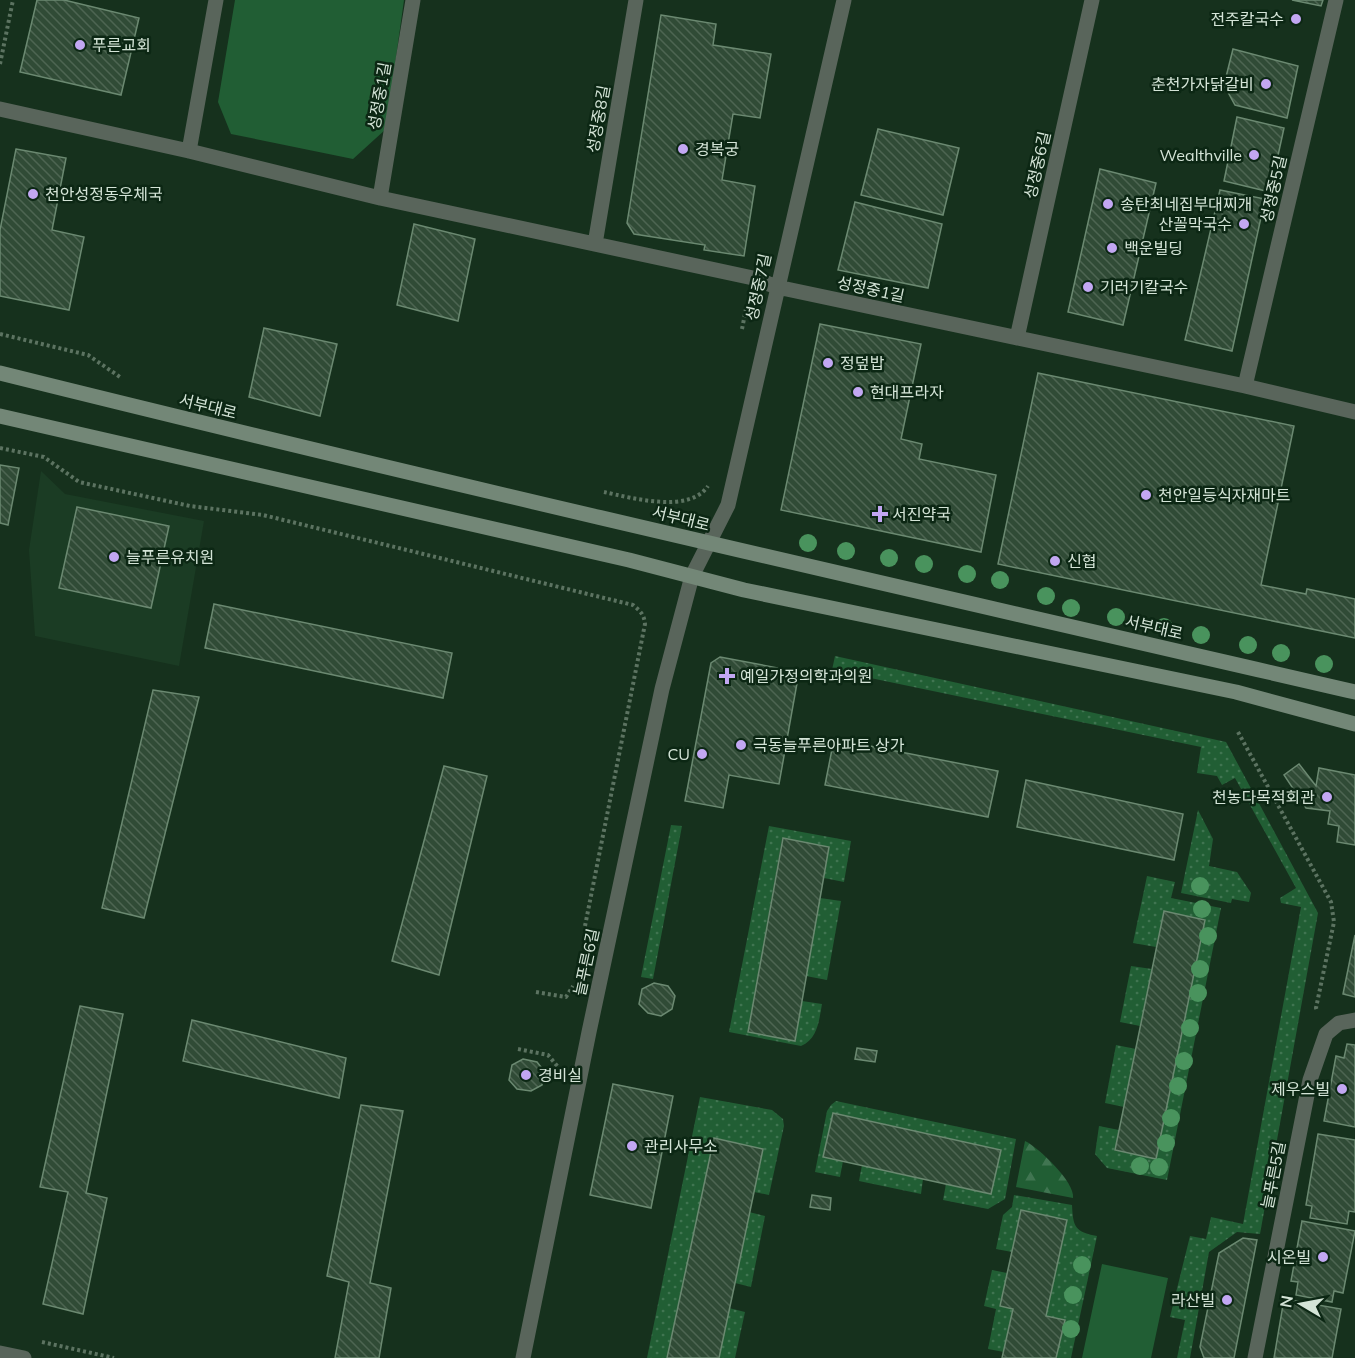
<svg xmlns="http://www.w3.org/2000/svg" width="1355" height="1358" viewBox="0 0 1355 1358" font-family="Mulish,'Noto Sans KR',sans-serif">
  <defs>
    <pattern id="grass-dots" width="8" height="8" patternUnits="userSpaceOnUse" patternTransform="scale(1.5)"><rect width="8" height="8" fill="#215e34"/><path d="M2 2h.1M6 6h.1" fill="none" stroke="#407551" stroke-width="1.8" stroke-linecap="round"/></pattern>
    <pattern id="forest-firs" width="22" height="20" patternUnits="userSpaceOnUse" patternTransform="scale(1.5)"><rect width="22" height="20" fill="#215e34"/><path d="M5 1l3.5 6h-7zM16 11l3.5 6h-7z" fill="#407551"/></pattern>
    <pattern id="building-back-hatch" width="6" height="6" patternUnits="userSpaceOnUse" patternTransform="scale(1.5)"><rect width="6" height="6" fill="#304b36"/><path d="M-1 5l2 2M0 0l6 6M5-1l2 2" fill="none" stroke="#4d6552"/></pattern>
  </defs>
  <rect width="100%" height="100%" fill="#16311d"/>
  <!-- built -->
  <path fill="#1b3c24" d="M 41,471 L 65,494 L 204,521 L 179,666 L 35,636 L 29,550 Z"/>
  <!-- grass -->
  <path fill="url(#grass-dots)" d="M 835,656 L 1226,742 L 1318,913 L 1260,1234 L 1237,1232 L 1209,1252 L 1190,1358 L 1177,1358 L 1185,1320 L 1170,1317 L 1190,1236 L 1206,1239 L 1211,1217 L 1243,1224 L 1301,907 L 1281,903 L 1280,898 L 1296,888 L 1235,778 L 1222,785 L 1217,776 L 1197,773 L 1201,747 L 832,670 Z
    M 1198,810 L 1213,839 L 1209,866 L 1237,872 L 1251,893 L 1249,902 L 1232,899 L 1231,903 L 1181,893 Z
    M 671,825 L 682,826 L 653,979 L 641,977 Z
    M 769,826 L 851,841 L 844,882 L 824,878 L 829,847 L 782,839 L 748,1032 L 795,1040 L 802,1001 L 822,1004 C 819,1020 818,1039 801,1046 L 729,1032 Z
    M 1147,876 L 1175,882 L 1171,898 L 1221,908 L 1167,1180 L 1107,1168 L 1095,1154 L 1099,1126 L 1119,1130 L 1115,1150 L 1156,1158 L 1205,920 L 1164,911 L 1156,947 L 1133,943 Z
    M 820,898 L 841,901 L 827,980 L 806,976 Z
    M 1131,966 L 1152,969 L 1140,1026 L 1120,1022 Z
    M 1116,1045 L 1136,1049 L 1124,1107 L 1105,1103 Z
    M 700,1097 L 772,1110 L 783,1119 L 784,1126 L 769,1195 L 754,1192 L 763,1149 L 715,1138 L 667,1358 L 647,1358 Z
    M 836,1101 L 1016,1139 L 1005,1199 L 988,1209 L 943,1200 L 946,1184 L 991,1193 L 1001,1150 L 834,1113 L 824,1157 L 843,1161 L 840,1177 L 815,1172 L 827,1111 L 831,1105 Z
    M 862,1165 L 923,1179 L 921,1194 L 859,1181 Z
    M 1014,1195 L 1072,1205 C 1073,1227 1075,1232 1097,1236 L 1071,1358 L 1056,1358 L 1065,1320 L 1046,1316 L 1067,1220 L 1021,1210 L 1012,1252 L 996,1249 L 1003,1215 L 1012,1207 Z
    M 749,1212 L 765,1216 L 751,1287 L 735,1283 Z
    M 992,1270 L 1007,1273 L 1013,1309 L 1004,1352 L 988,1349 L 996,1309 L 984,1306 Z
    M 729,1308 L 745,1312 L 735,1358 L 719,1358 Z"/>
  <!-- forest -->
  <path fill="url(#forest-firs)" d="M 1025,1141 C 1039,1148 1075,1182 1073,1198 L 1016,1187 Z"/>
  <!-- park -->
  <path fill="#215e34" d="M 235,0 L 404,0 L 386,129 L 353,159 L 231,134 L 218,102 Z
    M 1102,1264 L 1168,1278 L 1151,1358 L 1082,1358 Z"/>
  <!-- building -->
  <path fill="url(#building-back-hatch)" stroke="#6b8971" stroke-width="1.5" d="M 37,0 L 64,0 L 139,18 L 121,95 L 20,72 Z
    M 1292,0 L 1323,0 L 1321,6 Z
    M 661,15 L 716,24 L 713,45 L 771,54 L 760,118 L 733,114 L 722,180 L 755,186 L 744,256 L 704,250 L 705,245 L 634,234 L 627,223 Z
    M 1233,49 L 1298,66 L 1287,118 L 1235,105 L 1224,85 Z
    M 1237,117 L 1284,128 L 1270,192 L 1224,181 Z
    M 878,129 L 959,148 L 943,215 L 861,195 Z
    M 16,149 L 66,158 L 52,230 L 84,237 L 69,310 L 0,296 L 0,230 Z
    M 1100,169 L 1156,183 L 1123,325 L 1068,312 Z
    M 1220,190 L 1265,199 L 1232,351 L 1185,340 Z
    M 855,202 L 942,224 L 928,288 L 838,270 Z
    M 414,224 L 475,239 L 458,321 L 397,305 Z
    M 820,324 L 921,344 L 901,439 L 922,444 L 919,459 L 996,475 L 981,552 L 781,510 Z
    M 264,328 L 337,344 L 320,416 L 249,397 Z
    M 1038,373 L 1294,426 L 1261,585 L 1306,594 L 1307,589 L 1355,599 L 1355,638 L 998,564 Z
    M 0,465 L 19,468 L 8,525 L 0,523 Z
    M 77,507 L 169,526 L 151,608 L 59,588 Z
    M 214,604 L 452,653 L 443,698 L 205,648 Z
    M 720,657 L 799,672 L 779,784 L 729,775 L 723,808 L 685,801 L 711,663 Z
    M 153,690 L 199,697 L 144,918 L 102,908 Z
    M 834,739 L 998,771 L 988,817 L 825,785 Z
    M 1299,764 L 1316,786 L 1319,768 L 1355,775 L 1355,845 L 1337,842 L 1339,826 L 1328,824 L 1330,811 L 1306,808 L 1284,775 Z
    M 444,766 L 487,776 L 439,975 L 392,961 Z
    M 1026,780 L 1183,814 L 1174,860 L 1017,827 Z
    M 783,838 L 829,847 L 795,1041 L 748,1032 Z
    M 1164,911 L 1205,920 L 1156,1159 L 1115,1150 Z
    M 1355,935 L 1355,997 L 1343,994 Z
    M 654,983 L 668,986 L 675,996 L 672,1009 L 661,1016 L 648,1013 L 639,1004 L 642,989 Z
    M 80,1006 L 123,1014 L 86,1193 L 107,1198 L 83,1314 L 43,1304 L 68,1192 L 40,1187 Z
    M 192,1020 L 346,1058 L 339,1098 L 183,1061 Z
    M 1347,1044 L 1355,1045 L 1355,1127 L 1324,1121 L 1336,1056 L 1344,1058 Z
    M 857,1048 L 877,1051 L 875,1062 L 855,1059 Z
    M 523,1059 L 537,1062 L 544,1071 L 542,1085 L 531,1091 L 517,1089 L 509,1080 L 512,1065 Z
    M 613,1084 L 673,1096 L 651,1208 L 590,1195 Z
    M 361,1105 L 403,1111 L 370,1283 L 391,1288 L 379,1358 L 335,1358 L 349,1282 L 327,1276 Z
    M 833,1113 L 1001,1150 L 991,1194 L 823,1157 Z
    M 1318,1134 L 1355,1140 L 1355,1212 L 1349,1211 L 1347,1224 L 1310,1218 L 1312,1206 L 1306,1205 Z
    M 714,1138 L 763,1149 L 735,1283 L 719,1358 L 667,1358 Z
    M 812,1195 L 831,1198 L 830,1210 L 810,1207 Z
    M 1021,1210 L 1067,1220 L 1046,1316 L 1065,1320 L 1056,1358 L 1002,1358 L 1013,1309 L 1000,1306 Z
    M 1302,1221 L 1355,1231 L 1343,1293 L 1334,1291 L 1332,1302 L 1296,1295 L 1298,1282 L 1291,1281 Z
    M 1243,1238 L 1257,1240 L 1234,1358 L 1204,1358 L 1200,1347 L 1219,1253 Z
    M 1284,1299 L 1341,1309 L 1332,1358 L 1274,1358 Z"/>
  <g fill="none" stroke-linecap="round" stroke-linejoin="round">
    <!-- path -->
    <path stroke="#5c7361" stroke-width="4" stroke-dasharray="3 3" stroke-linecap="butt" d="M 0,64 L 13,0
      M 742,329 L 746,309
      M 0,334 L 88,355 L 120,377
      M 0,448 L 44,457 L 79,482 L 190,506 L 263,515 L 633,605 C 640,611 644,614 645,624 L 585,926
      M 604,492 C 632,498 689,514 708,486
      M 1238,732 L 1331,902 L 1334,922 L 1316,1008 L 1317,1011
      M 536,992 L 566,997 L 573,986
      M 518,1049 L 548,1055 L 558,1067
      M 42,1342 L 114,1358"/>
    <!-- street -->
    <path stroke="#59655b" stroke-width="15" d="M 0,109 L 189,151 L 380,198 L 753,278 L 777,287 L 1245,386 L 1355,412
      M 189,151 L 216,0
      M 380,198 L 413,0
      M 595,244 L 636,0
      M 1017,338 L 1092,0
      M 1245,386 L 1336,0
      M 0,1353 L 24,1358
      M 523,1358 L 589,1032 L 662,689 L 692,576 L 728,505 L 844,0
      M 1255,1358 L 1310,1080 L 1326,1034 L 1339,1023 L 1355,1020"/>
    <!-- secondary -->
    <path stroke="#738777" stroke-width="15" d="M 0,373 C 450,485 903,588 1355,692
      M 0,416 L 629,560 L 744,590 L 1236,692 L 1355,724"/>
  </g>
  <!-- trees -->
  <g fill="#49935d">
    <circle cx="808" cy="543" r="9"/>
    <circle cx="846" cy="551" r="9"/>
    <circle cx="889" cy="558" r="9"/>
    <circle cx="924" cy="564" r="9"/>
    <circle cx="967" cy="574" r="9"/>
    <circle cx="1000" cy="580" r="9"/>
    <circle cx="1046" cy="596" r="9"/>
    <circle cx="1071" cy="608" r="9"/>
    <circle cx="1116" cy="617" r="9"/>
    <circle cx="1164" cy="627" r="9"/>
    <circle cx="1201" cy="635" r="9"/>
    <circle cx="1248" cy="645" r="9"/>
    <circle cx="1281" cy="653" r="9"/>
    <circle cx="1324" cy="664" r="9"/>
    <circle cx="1200" cy="886" r="9"/>
    <circle cx="1202" cy="909" r="9"/>
    <circle cx="1208" cy="936" r="9"/>
    <circle cx="1200" cy="969" r="9"/>
    <circle cx="1198" cy="993" r="9"/>
    <circle cx="1190" cy="1028" r="9"/>
    <circle cx="1184" cy="1061" r="9"/>
    <circle cx="1178" cy="1086" r="9"/>
    <circle cx="1171" cy="1118" r="9"/>
    <circle cx="1166" cy="1143" r="9"/>
    <circle cx="1140" cy="1166" r="9"/>
    <circle cx="1159" cy="1167" r="9"/>
    <circle cx="1082" cy="1265" r="9"/>
    <circle cx="1073" cy="1295" r="9"/>
    <circle cx="1071" cy="1329" r="9"/>
  </g>
  <!-- markers -->
  <g fill="#c2a7f2" stroke="#0c2714" stroke-width="2">
    <circle cx="1296" cy="19" r="6"/>
    <circle cx="80" cy="45" r="6"/>
    <circle cx="1266" cy="84" r="6"/>
    <circle cx="683" cy="149" r="6"/>
    <circle cx="1254" cy="155" r="6"/>
    <circle cx="33" cy="194" r="6"/>
    <circle cx="1108" cy="204" r="6"/>
    <circle cx="1244" cy="224" r="6"/>
    <circle cx="1112" cy="248" r="6"/>
    <circle cx="1088" cy="287" r="6"/>
    <circle cx="828" cy="363" r="6"/>
    <circle cx="858" cy="392" r="6"/>
    <circle cx="1146" cy="495" r="6"/>
    <path d="M877 505h6v6h6v6h-6v6h-6v-6h-6v-6h6z"/>
    <circle cx="114" cy="557" r="6"/>
    <circle cx="1055" cy="561" r="6"/>
    <path d="M724 667h6v6h6v6h-6v6h-6v-6h-6v-6h6z"/>
    <circle cx="741" cy="745" r="6"/>
    <circle cx="702" cy="754" r="6"/>
    <circle cx="1327" cy="797" r="6"/>
    <circle cx="526" cy="1075" r="6"/>
    <circle cx="1342" cy="1089" r="6"/>
    <circle cx="632" cy="1146" r="6"/>
    <circle cx="1323" cy="1257" r="6"/>
    <circle cx="1227" cy="1300" r="6"/>
  </g>
  <g text-anchor="middle" stroke-width="5" stroke-linejoin="round" paint-order="stroke">
    <!-- poi labels -->
    <g font-size="16" fill="#d4e4d7" stroke="#0c2714" text-anchor="start">
      <text x="1284" y="25" text-anchor="end">전주칼국수</text>
      <text x="92" y="51">푸른교회</text>
      <text x="1254" y="90" text-anchor="end">춘천가자닭갈비</text>
      <text x="695" y="155">경복궁</text>
      <text x="1242" y="161" text-anchor="end">Wealthville</text>
      <text x="45" y="200">천안성정동우체국</text>
      <text x="1120" y="210">송탄최네집부대찌개</text>
      <text x="1232" y="230" text-anchor="end">산꼴막국수</text>
      <text x="1124" y="254">백운빌딩</text>
      <text x="1100" y="293">기러기칼국수</text>
      <text x="840" y="369">정덮밥</text>
      <text x="870" y="398">현대프라자</text>
      <text x="1158" y="501">천안일등식자재마트</text>
      <text x="892" y="520">서진약국</text>
      <text x="126" y="563">늘푸른유치원</text>
      <text x="1067" y="567">신협</text>
      <text x="740" y="682">예일가정의학과의원</text>
      <text x="753" y="751">극동늘푸른아파트 상가</text>
      <text x="690" y="760" text-anchor="end">CU</text>
      <text x="1315" y="803" text-anchor="end">천농다목적회관</text>
      <text x="538" y="1081">경비실</text>
      <text x="1330" y="1095" text-anchor="end">제우스빌</text>
      <text x="644" y="1152">관리사무소</text>
      <text x="1311" y="1263" text-anchor="end">시온빌</text>
      <text x="1215" y="1306" text-anchor="end">라산빌</text>
    </g>
    <!-- street labels -->
    <g font-size="16" fill="#d4e4d7" stroke="#0c2714">
      <text transform="translate(379 96) rotate(-80)" y="6">성정중1길</text>
      <text transform="translate(598 119) rotate(-80)" y="6">성정중8길</text>
      <text transform="translate(1037 165) rotate(-77)" y="6">성정중6길</text>
      <text transform="translate(1273 189) rotate(-77)" y="6">성정중5길</text>
      <text transform="translate(758 287) rotate(-78)" y="6">성정중7길</text>
      <text transform="translate(871 289) rotate(12)" y="6">성정중1길</text>
      <text transform="translate(208 406) rotate(14)" y="6">서부대로</text>
      <text transform="translate(681 518) rotate(14)" y="6">서부대로</text>
      <text transform="translate(1154 627) rotate(13)" y="6">서부대로</text>
      <text transform="translate(586 962) rotate(-78)" y="6">늘푸른6길</text>
      <text transform="translate(1273 1175) rotate(-79)" y="6">늘푸른5길</text>
    </g>
  </g>
  <!-- north arrow -->
  <g transform="translate(1301 1304) rotate(280)" stroke="#0c2714" stroke-width="4.5" paint-order="stroke">
  <path d="M0-4.5L10 22L0 15L-10 22Z" fill="#d4e4d7"/>
  <text y="-9" font-size="16" font-weight="bold" text-anchor="middle" fill="#d4e4d7">N</text>
  </g>
</svg>
